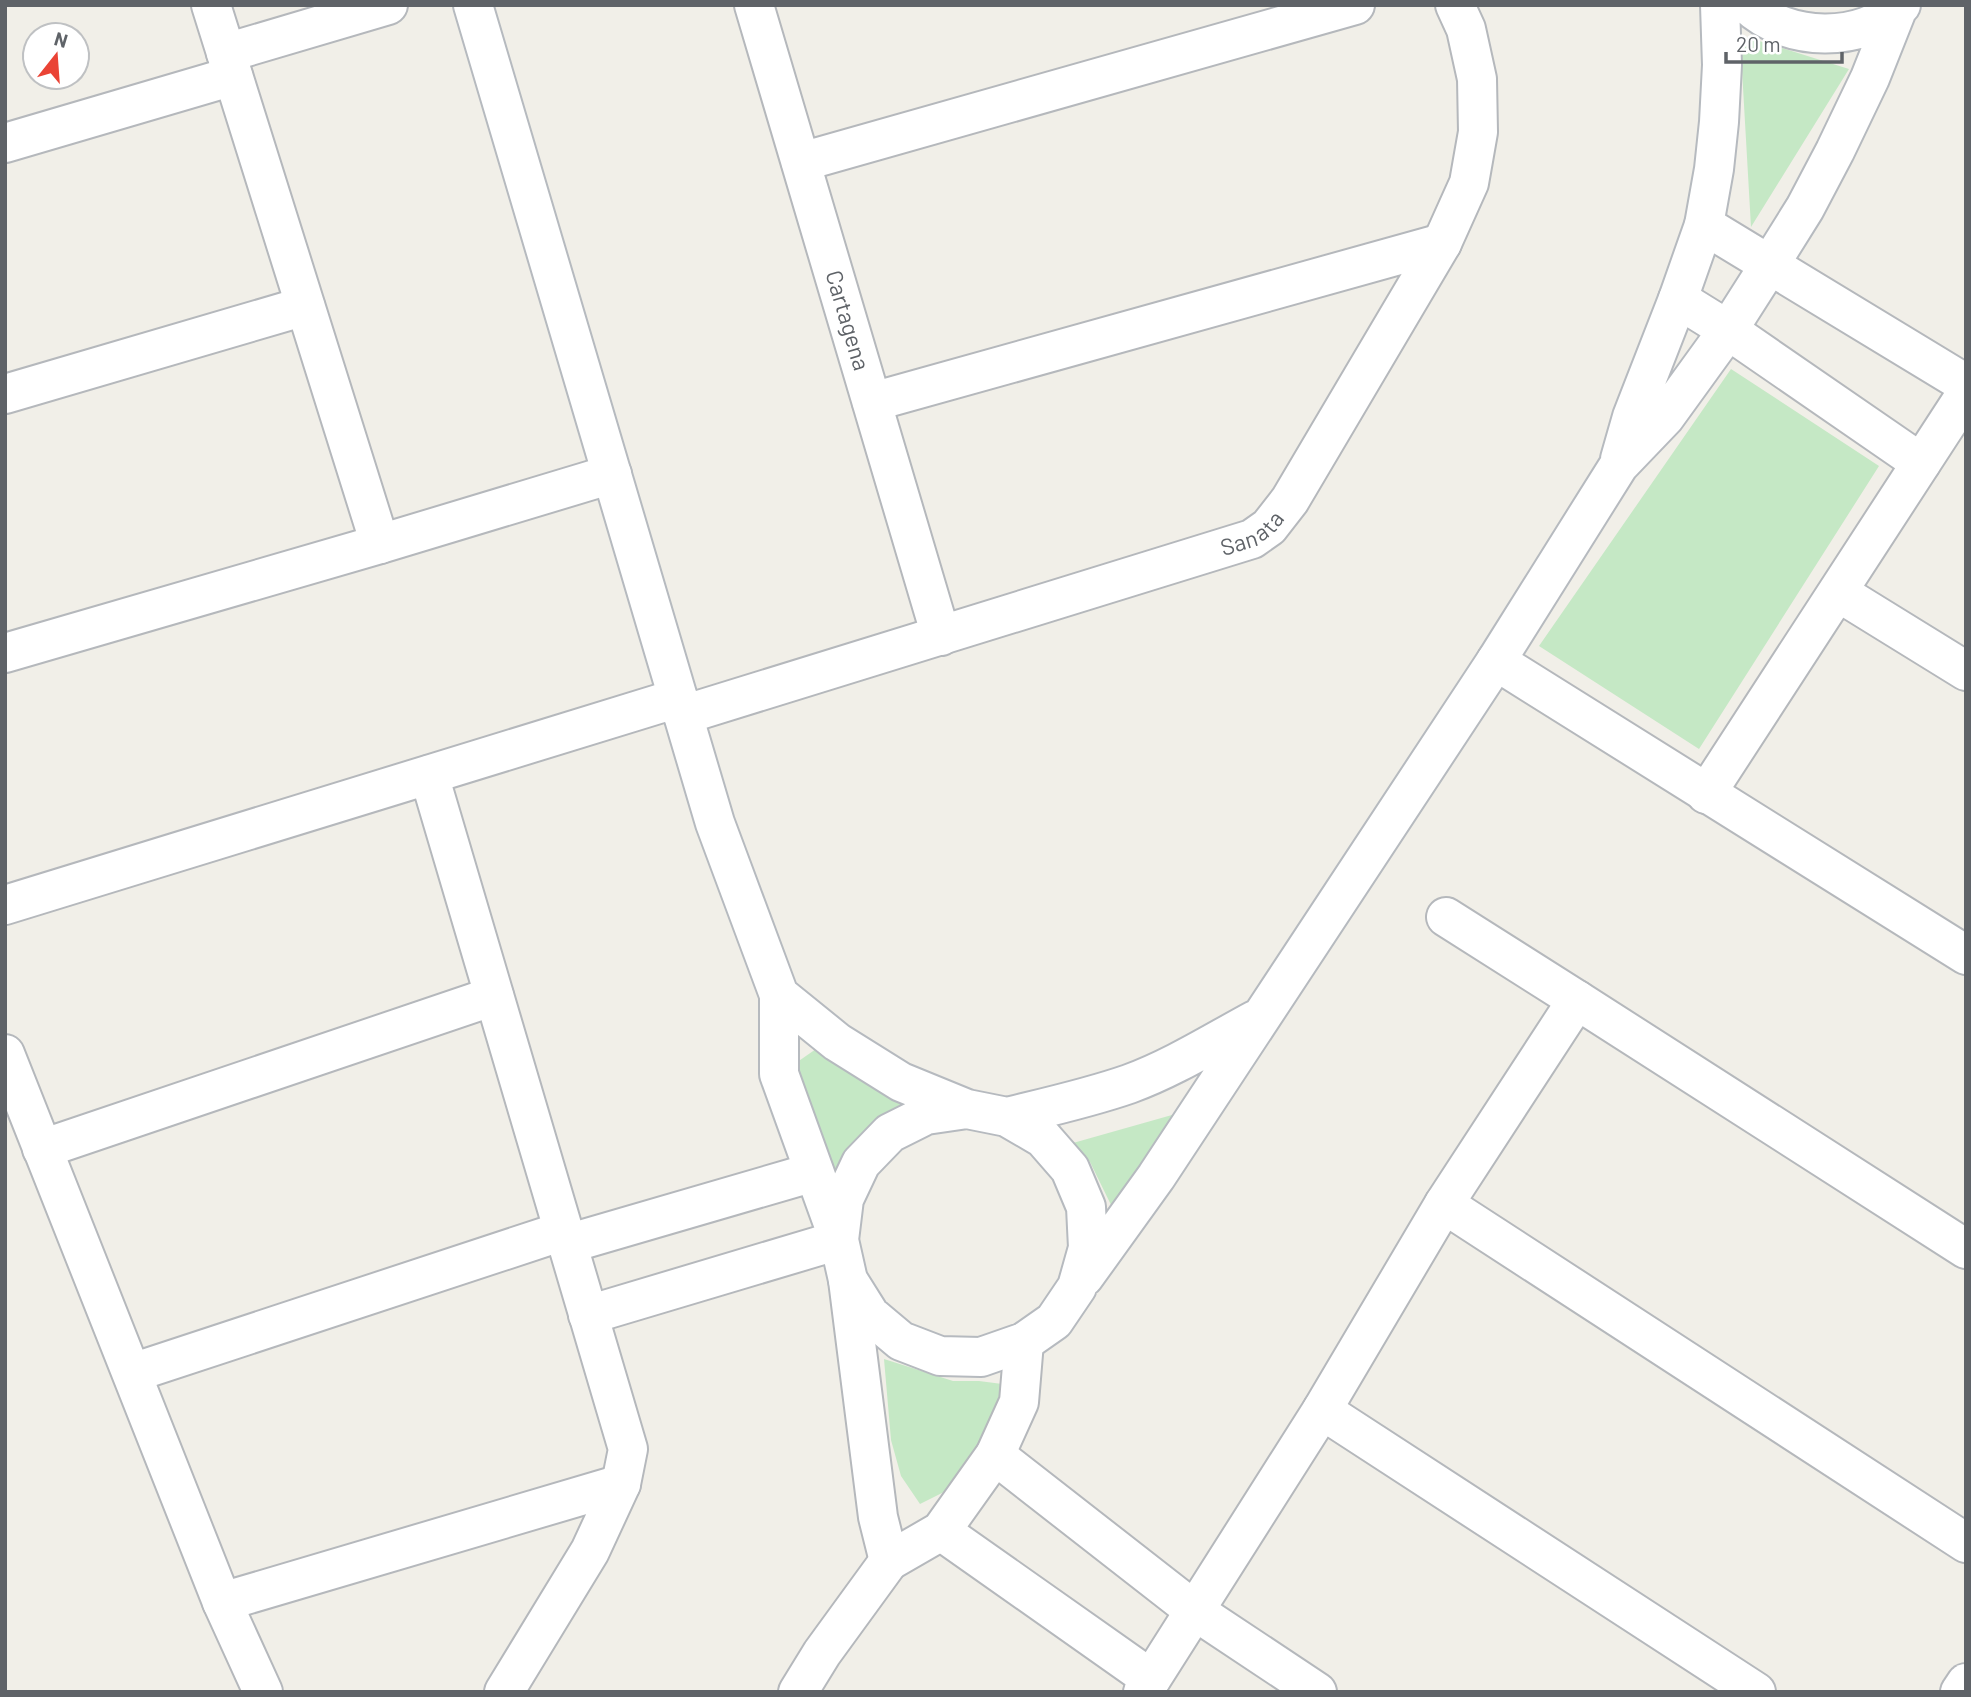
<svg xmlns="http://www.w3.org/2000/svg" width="1971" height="1697" viewBox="0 0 1971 1697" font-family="Barlow,sans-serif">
  <rect width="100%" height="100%" fill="#f1efe8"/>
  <!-- green -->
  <path fill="#c5e8c5" d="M 1740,35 L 1849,69 L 1751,227 Z
    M 1731,369 L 1879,466 L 1699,749 L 1539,646 Z
    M 816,1049 L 884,1094 L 914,1110 L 838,1176 L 801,1103 L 793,1065 Z
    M 1179,1113 L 1114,1211 L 1090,1162 L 1073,1143 Z
    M 884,1359 L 953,1381 L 979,1381 L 1010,1385 L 998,1417 L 954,1487 L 920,1504 L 901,1476 L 891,1440 Z"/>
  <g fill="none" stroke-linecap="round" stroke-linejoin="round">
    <defs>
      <g id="street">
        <path d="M 211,5 L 380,544"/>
        <path id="s1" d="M 754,5 L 941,636"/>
        <path d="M 226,53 L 388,5"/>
        <path d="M 5,143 L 233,76"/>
        <path d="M 801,162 L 1355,5"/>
        <path d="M 1704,225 L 1966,384"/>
        <path d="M 1678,299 L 1728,330 L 1921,463"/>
        <path d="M 5,394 L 305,306"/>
        <path d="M 872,402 L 1442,243"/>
        <path d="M 1838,592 L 1966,671"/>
        <path d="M 5,653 L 380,544 L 612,474"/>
        <path d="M 1496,661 L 1966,955"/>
        <path id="s2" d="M 683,715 L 1252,539 L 1269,527 L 1290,500 L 1442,243 L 1469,183 L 1478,132 L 1477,79 L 1466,29 L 1455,5"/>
        <path d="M 429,775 L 628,1449 L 621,1484 L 590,1551 L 504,1692"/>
        <path d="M 1706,794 L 1966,394"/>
        <path d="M 5,905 L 678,698"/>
        <path d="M 1446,917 L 1577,1000"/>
        <path d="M 5,1054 L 222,1602 L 263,1692"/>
        <path d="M 42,1149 L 494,996"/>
        <path d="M 1444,1204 L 1966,1543"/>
        <path d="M 567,1244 L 814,1172"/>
        <path d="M 848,1280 L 878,1517 L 889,1561 L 941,1531 L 995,1455 L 1019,1402 L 1024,1342"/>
        <path d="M 588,1315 L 839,1240"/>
        <path d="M 132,1373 L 563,1231"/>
        <path d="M 1322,1410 L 1756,1692"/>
        <path d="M 995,1455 L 1195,1611 L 1317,1692"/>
        <path d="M 941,1531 L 1151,1679"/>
        <path d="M 222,1602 L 621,1484"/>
        <path d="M 798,1692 L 822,1653 L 889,1561"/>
        <path d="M 1143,1692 L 1322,1410 L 1444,1204 L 1577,1000 L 1966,1249"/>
        <path d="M 1960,1692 L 1966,1683"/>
      </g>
      <path id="secondary" d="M 473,5 L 715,823 L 779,995 L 779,1074 L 839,1240 L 848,1280 L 870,1315 L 901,1341 L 940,1356 L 981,1357 L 1024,1342 L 1054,1321 L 1077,1287 L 1088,1248 L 1086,1207 L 1070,1169 L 1043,1138 L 1007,1117 L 967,1109 L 926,1115 L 890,1133 L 861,1163 L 844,1199 L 839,1240
        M 1748,5 C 1787,42 1862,44 1901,5
        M 1620,459 L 1632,417 L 1678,299 L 1704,225 L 1714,169 L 1719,122 L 1722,65 L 1720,5
        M 779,995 L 837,1042 L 901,1082 L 967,1109
        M 1007,1117 C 1048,1107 1089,1098 1129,1084 C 1173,1068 1214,1042 1255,1020
        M 1084,1277 L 1156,1177 L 1496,661 L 1619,465 L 1665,417 L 1728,330 L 1770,264 L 1805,208 L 1835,151 L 1870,78 L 1897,10"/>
    </defs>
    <!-- street casing -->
    <use href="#street" stroke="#b5b8bc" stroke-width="42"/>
    <!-- secondary casing -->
    <use href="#secondary" stroke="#b6babf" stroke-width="42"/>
    <!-- street -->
    <use href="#street" stroke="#fff" stroke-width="38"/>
    <!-- secondary -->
    <use href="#secondary" stroke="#fff" stroke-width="38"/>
  </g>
  <g text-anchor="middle" stroke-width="6" stroke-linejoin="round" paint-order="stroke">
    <!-- street labels -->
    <g font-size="23" fill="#5f6368" stroke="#fff">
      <text dy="8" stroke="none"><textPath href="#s1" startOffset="329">Cartagena</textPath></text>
      <text dy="8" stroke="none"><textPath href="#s2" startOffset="598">Sanata</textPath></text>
    </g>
  </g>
  <!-- border -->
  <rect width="1971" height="1697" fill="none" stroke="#5f6368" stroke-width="14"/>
  <!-- north arrow -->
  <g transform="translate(56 56) rotate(17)"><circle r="33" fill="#ffffff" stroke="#bfc1c3" stroke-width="2"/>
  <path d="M0-5L12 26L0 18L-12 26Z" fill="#ea4335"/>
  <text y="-10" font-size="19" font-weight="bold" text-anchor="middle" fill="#5f6368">N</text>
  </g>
  <!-- scale -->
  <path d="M1726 52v10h116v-10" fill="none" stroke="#5f6368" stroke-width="3.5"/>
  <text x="1736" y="52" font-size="21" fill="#5f6368" stroke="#ffffff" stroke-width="5" paint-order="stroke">20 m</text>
</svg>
